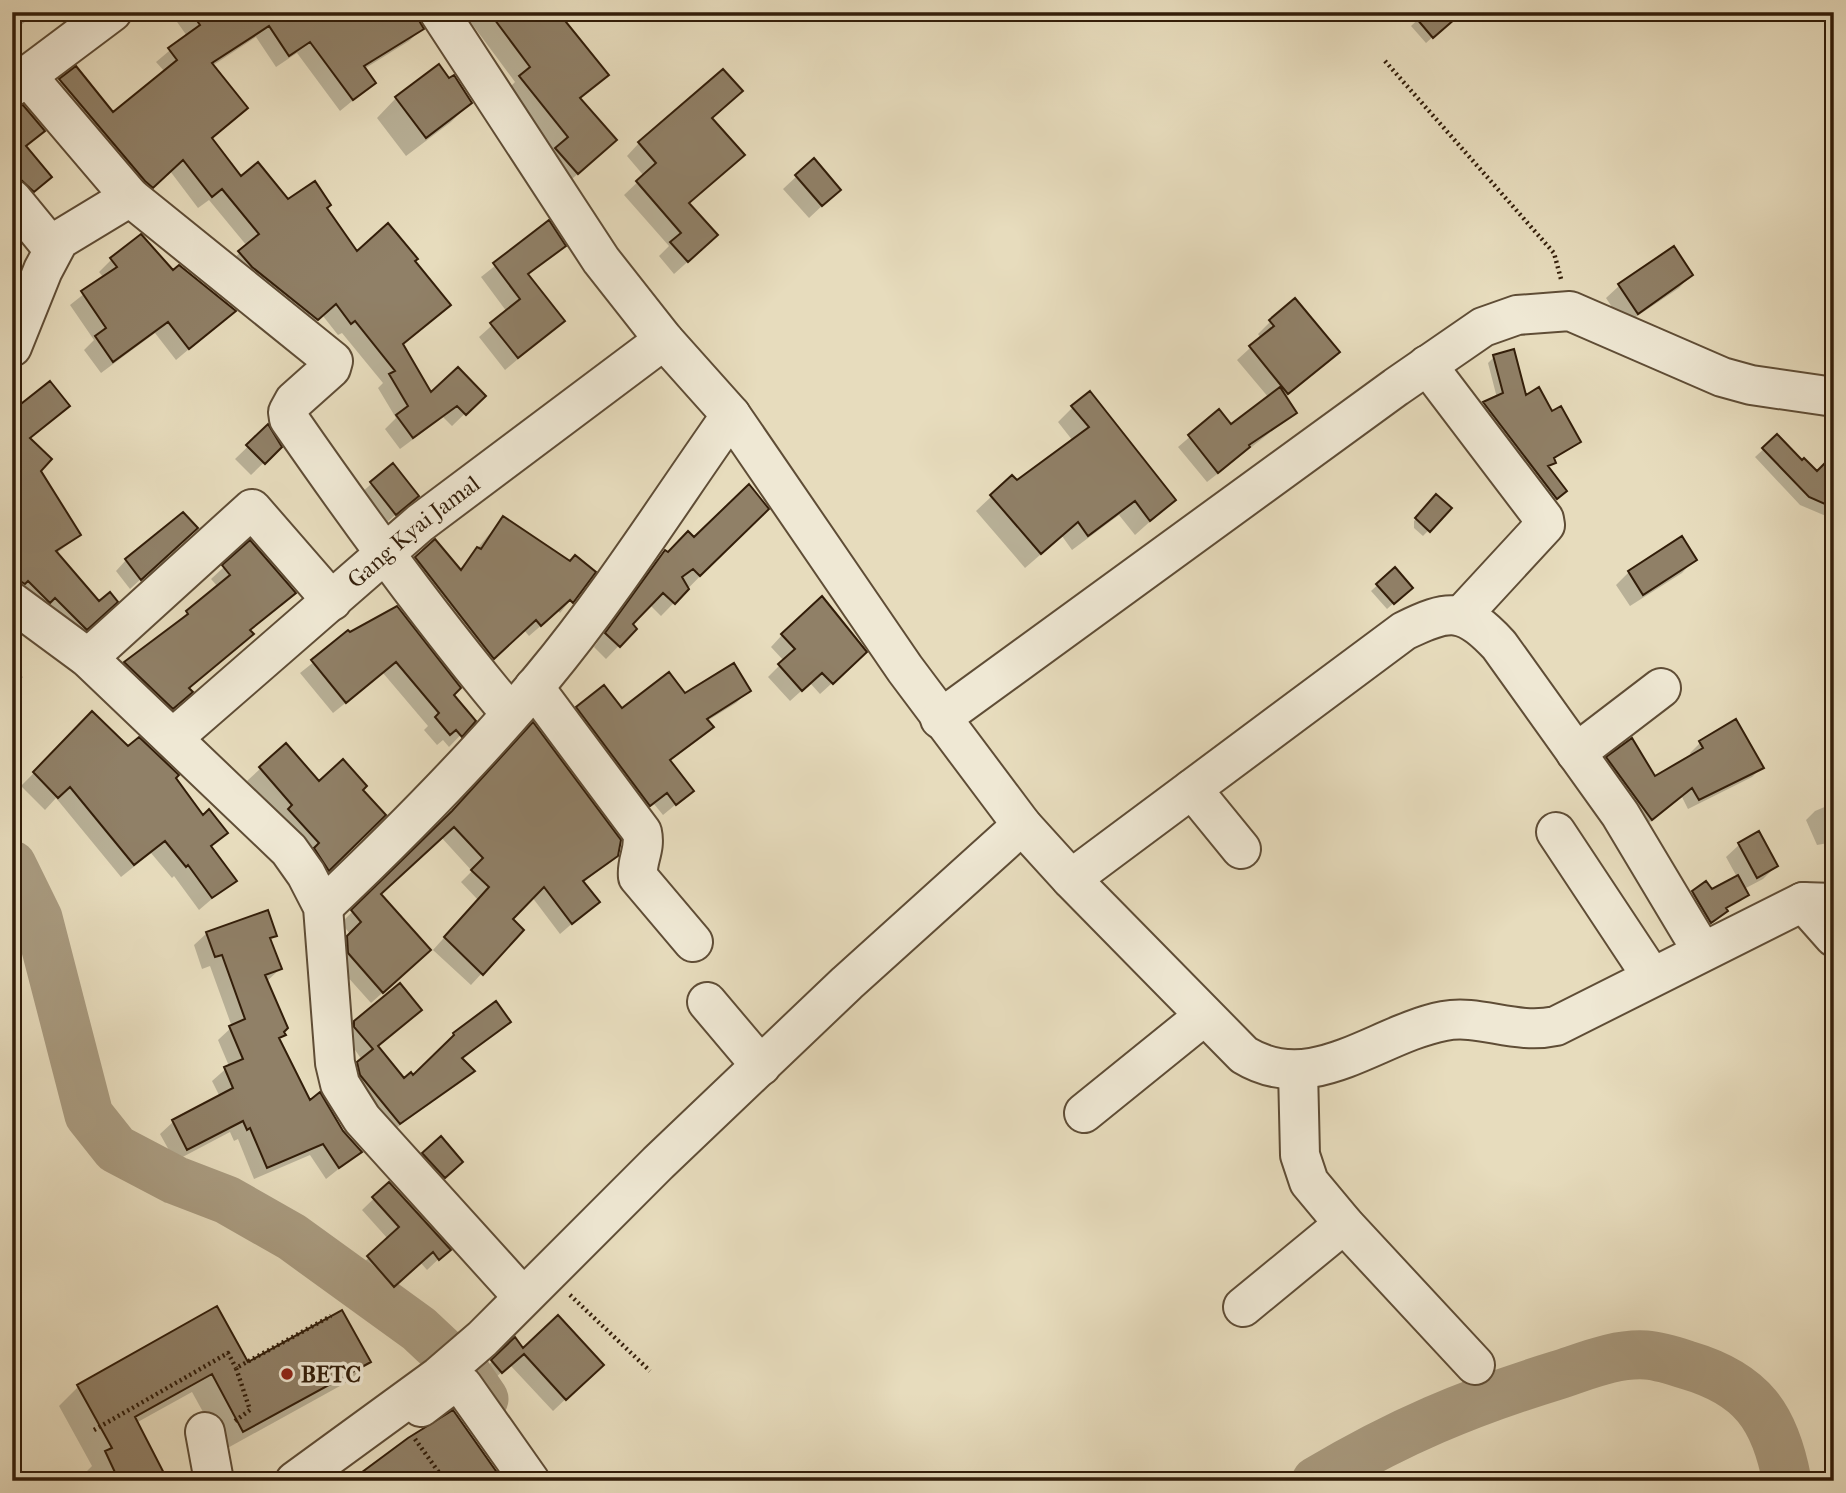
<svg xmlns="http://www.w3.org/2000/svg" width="1846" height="1493" viewBox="0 0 1846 1493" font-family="'IM FELL French Canon',serif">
  <rect width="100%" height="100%" fill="#e7dcbd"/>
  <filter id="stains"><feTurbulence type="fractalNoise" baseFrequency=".00286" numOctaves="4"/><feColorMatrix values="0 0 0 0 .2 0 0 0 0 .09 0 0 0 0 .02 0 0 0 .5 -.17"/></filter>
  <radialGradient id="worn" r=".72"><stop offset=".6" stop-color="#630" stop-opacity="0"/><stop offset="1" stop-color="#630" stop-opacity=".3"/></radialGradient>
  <!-- shadow -->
  <path fill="#0003" d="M 12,12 L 37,12 L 15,30 Z
    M 60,12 L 79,12 L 67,20 Z
    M 170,12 L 411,12 L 422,29 L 409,41 L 364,69 L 374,83 L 340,111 L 297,53 L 276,67 L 256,37 L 212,66 L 210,139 L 241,179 L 288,201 L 325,209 L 356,253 L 413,261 L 449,305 L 402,345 L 431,395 L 483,396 L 452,426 L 443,417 L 400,449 L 385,429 L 396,418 L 378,388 L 383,383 L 342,333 L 338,335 L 323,316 L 304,332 L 227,265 L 247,246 L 209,200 L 198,208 L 170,171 L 140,199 L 47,93 L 76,69 L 113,114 L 165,72 L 156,62 L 187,36 Z
    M 463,12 L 573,12 L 563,21 L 606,75 L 579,99 L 615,140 L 562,188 L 542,164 L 554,151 L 505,92 L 515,82 Z
    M 1426,12 L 1447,24 L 1426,43 L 1411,26 Z
    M 396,98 L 470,103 L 451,122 L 406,156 L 377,118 Z
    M 12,108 L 43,131 L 25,148 L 49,177 L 21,203 L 12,196 Z
    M 711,119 L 688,204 L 703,248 L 674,274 L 659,256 L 669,246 L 624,195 L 644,176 L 627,156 L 639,143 Z
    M 813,161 L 839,190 L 809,218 L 783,189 Z
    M 549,223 L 563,246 L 527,276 L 563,321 L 505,370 L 479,337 L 507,312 L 481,277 Z
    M 1673,249 L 1691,275 L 1679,288 L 1624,325 L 1606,298 L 1619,286 Z
    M 111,260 L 173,272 L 234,311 L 176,360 L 155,333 L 101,373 L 84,350 L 94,340 L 70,305 L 104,278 L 99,272 Z
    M 1271,321 L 1325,364 L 1285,397 L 1295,413 L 1207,482 L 1178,447 L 1219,412 L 1230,426 L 1269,398 L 1237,360 L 1261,338 L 1258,334 Z
    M 1494,357 L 1525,398 L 1579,442 L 1553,459 L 1548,468 L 1559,497 L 1550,504 L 1478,409 L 1497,398 L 1488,363 Z
    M 68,405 L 29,440 L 38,471 L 79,535 L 56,554 L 103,614 L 73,640 L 12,594 L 12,414 Z
    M 1073,407 L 1174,500 L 1135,535 L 1119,515 L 1072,550 L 1062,536 L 1025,568 L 976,511 L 1012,477 L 1017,482 L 1073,441 L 1058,422 Z
    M 268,427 L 280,447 L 251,475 L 235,459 Z
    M 1777,437 L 1801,463 L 1817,473 L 1834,456 L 1833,519 L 1800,505 L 1755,457 Z
    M 393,465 L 417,496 L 385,524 L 361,493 Z
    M 1436,496 L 1450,508 L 1423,536 L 1414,528 L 1414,521 Z
    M 766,509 L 661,616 L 650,605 L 630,625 L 635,629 L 606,659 L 594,647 L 652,564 L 665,552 L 667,554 Z
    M 503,518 L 570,562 L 593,572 L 560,613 L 558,611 L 529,636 L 524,630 L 481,669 L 404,569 L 434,542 L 459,570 Z
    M 185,539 L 130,589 L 116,571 L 126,560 Z
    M 1694,560 L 1682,573 L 1630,606 L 1616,585 L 1629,572 Z
    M 224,567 L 293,593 L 249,631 L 251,634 L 239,647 L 188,689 L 178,704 L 160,720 L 113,676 L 218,587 L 211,579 Z
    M 1395,569 L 1405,593 L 1387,609 L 1371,591 Z
    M 397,609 L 452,696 L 474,721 L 449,747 L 443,740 L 437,745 L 424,730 L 428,726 L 383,673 L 333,713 L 300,673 L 349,634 Z
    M 782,635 L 853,664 L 820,694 L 810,683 L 790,701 L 768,677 L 784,661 L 771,647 Z
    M 12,669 L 23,677 L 12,692 Z
    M 749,691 L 736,703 L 707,721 L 711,727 L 669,762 L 692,791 L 663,815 L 654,804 L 637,817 L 565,720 L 577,708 L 621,711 L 685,695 Z
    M 92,714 L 128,748 L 174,778 L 202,817 L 226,833 L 210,848 L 234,880 L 199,910 L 174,876 L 172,878 L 151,853 L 121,877 L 56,798 L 45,810 L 21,786 Z
    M 1735,722 L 1762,767 L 1752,777 L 1688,809 L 1682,797 L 1641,829 L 1598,768 L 1608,759 L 1654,778 L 1692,756 L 1690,753 L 1700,743 Z
    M 286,745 L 319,783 L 361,791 L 384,815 L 316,882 L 280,819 L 247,781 Z
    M 1834,803 L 1834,842 L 1817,845 L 1806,820 L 1815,811 Z
    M 442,823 L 616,855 L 583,883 L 597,902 L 560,934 L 532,897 L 510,919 L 482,973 L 471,985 L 433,950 L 478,900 L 461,882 L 472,871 L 441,837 L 379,895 L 417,962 L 371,1003 L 337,965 L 336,949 L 351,935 L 341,923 Z
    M 1739,845 L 1776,866 L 1763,879 L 1744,889 L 1747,895 L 1741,901 L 1725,910 L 1705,927 L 1687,899 L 1706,883 L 1711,891 L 1737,877 L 1726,857 Z
    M 207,933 L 275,935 L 269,941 L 280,969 L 266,982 L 284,1035 L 278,1041 L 309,1103 L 360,1152 L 326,1179 L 310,1155 L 254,1179 L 238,1139 L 234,1141 L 230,1132 L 175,1161 L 160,1134 L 173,1122 L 220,1097 L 212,1081 L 229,1066 L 218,1040 L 232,1027 L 210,966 L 202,969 L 194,945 Z
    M 420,1010 L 377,1047 L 404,1081 L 413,1077 L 454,1035 L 509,1022 L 462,1060 L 472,1071 L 461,1081 L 388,1134 L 347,1074 L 362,1060 L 344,1034 L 355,1023 Z
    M 423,1154 L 448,1174 L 431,1189 L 411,1167 Z
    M 389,1184 L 448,1250 L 427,1270 L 420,1262 L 382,1297 L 357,1269 L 388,1239 L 362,1210 Z
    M 217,1308 L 247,1364 L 369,1362 L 349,1381 L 224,1450 L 192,1392 L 136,1423 L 166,1481 L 91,1481 L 86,1472 L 92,1466 L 59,1406 L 78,1387 Z
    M 514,1340 L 523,1350 L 589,1377 L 553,1411 L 510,1365 L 488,1384 L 479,1374 Z"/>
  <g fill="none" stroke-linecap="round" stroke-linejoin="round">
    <!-- river -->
    <path stroke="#a99b80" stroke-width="49" d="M 12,865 L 38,918 L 89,1115 L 116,1149 L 175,1180 L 227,1200 L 292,1237 L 419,1329 L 467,1374 L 484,1399
      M 1316,1481 C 1398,1432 1467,1403 1558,1375 C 1586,1366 1616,1353 1646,1355 C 1659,1356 1675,1361 1687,1365 C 1752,1384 1775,1417 1787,1481"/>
  </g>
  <!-- building -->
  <path fill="#908067" stroke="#321d09" stroke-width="2" d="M 191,12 L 414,12 L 424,29 L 364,66 L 376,83 L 353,100 L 310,42 L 289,56 L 269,26 L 212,63 L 248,108 L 212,138 L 241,176 L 258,162 L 288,199 L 315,181 L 331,205 L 327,208 L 357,251 L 388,223 L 418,259 L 415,261 L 451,305 L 403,344 L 431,392 L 458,367 L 486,396 L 466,415 L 457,406 L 413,438 L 396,415 L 408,406 L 389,374 L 395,371 L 355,321 L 351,324 L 336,304 L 318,320 L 252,267 L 238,251 L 259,234 L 222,189 L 212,197 L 183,160 L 153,188 L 145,181 L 59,79 L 76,66 L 113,112 L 177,60 L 168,48 L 200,25 Z
    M 489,12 L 558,12 L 609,75 L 580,98 L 617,140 L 578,174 L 555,148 L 568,137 L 519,76 L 530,67 Z
    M 1411,12 L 1463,12 L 1433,38 Z
    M 439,64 L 449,78 L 454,75 L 472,103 L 426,138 L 395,97 Z
    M 723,69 L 743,91 L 712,118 L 745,155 L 689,203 L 718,235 L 688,262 L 670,242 L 681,233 L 636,181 L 656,163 L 638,142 Z
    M 23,105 L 45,131 L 26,146 L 52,177 L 34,192 L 20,179 L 12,178 L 12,108 Z
    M 814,158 L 841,190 L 822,206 L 795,175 Z
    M 549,220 L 566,246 L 528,274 L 565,321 L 518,358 L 490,323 L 520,299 L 493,263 Z
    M 141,234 L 173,270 L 179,265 L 236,311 L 189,349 L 168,322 L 113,362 L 95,336 L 106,328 L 81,291 L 117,267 L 110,258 Z
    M 1674,246 L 1693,275 L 1638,314 L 1618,284 Z
    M 1295,298 L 1340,352 L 1288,394 L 1249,346 L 1274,326 L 1269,320 Z
    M 1514,349 L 1526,395 L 1539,387 L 1552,411 L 1561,406 L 1581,442 L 1554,458 L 1556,463 L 1548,466 L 1567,491 L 1557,499 L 1483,402 L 1503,393 L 1493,355 Z
    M 50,381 L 70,406 L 30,438 L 52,459 L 41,471 L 81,535 L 56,551 L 99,601 L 110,592 L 118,602 L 87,630 L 55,598 L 50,603 L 28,581 L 25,584 L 12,576 L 12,411 Z
    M 1280,387 L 1297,413 L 1249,445 L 1250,447 L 1218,473 L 1188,435 L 1219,409 L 1231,424 Z
    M 1090,391 L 1176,500 L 1150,521 L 1135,501 L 1088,536 L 1078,522 L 1041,554 L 990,495 L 1012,475 L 1017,480 L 1089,427 L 1071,406 Z
    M 268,424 L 282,447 L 265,464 L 246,445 Z
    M 1777,434 L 1802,460 L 1804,458 L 1817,471 L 1834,454 L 1834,508 L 1809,497 L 1762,448 Z
    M 393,463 L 419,496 L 396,515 L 370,482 Z
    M 749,484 L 769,509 L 700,576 L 693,569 L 682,577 L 689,589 L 675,604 L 663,593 L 633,624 L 637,629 L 620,647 L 605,633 L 665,550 L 668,552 L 688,531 L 694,537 Z
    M 1436,494 L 1452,508 L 1430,532 L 1415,518 Z
    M 183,512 L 198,528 L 141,580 L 125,559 Z
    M 503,516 L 570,561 L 575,555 L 596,572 L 573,603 L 570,600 L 541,626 L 536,620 L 494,659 L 415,557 L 435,539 L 461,570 L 477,547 L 481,549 Z
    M 1682,536 L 1697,560 L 1643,595 L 1628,571 Z
    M 250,540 L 296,593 L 250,630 L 254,634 L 189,688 L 193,692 L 173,709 L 124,662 L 188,614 L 186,611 L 230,575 L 222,565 Z
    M 1395,567 L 1413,588 L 1394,604 L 1376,584 Z
    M 822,596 L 867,652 L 833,684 L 822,673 L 802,691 L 778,664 L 795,649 L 781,634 Z
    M 397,606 L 461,688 L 454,695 L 476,721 L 462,737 L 456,730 L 450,735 L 435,717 L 439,713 L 396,662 L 346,703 L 311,660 L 348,630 L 350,632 Z
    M 734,663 L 751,691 L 707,719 L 714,727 L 670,760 L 694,791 L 676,805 L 667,793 L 650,806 L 576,707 L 604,685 L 622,708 L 669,672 L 685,693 Z
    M 92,711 L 128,746 L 139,737 L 179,775 L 176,778 L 203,815 L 209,809 L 228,833 L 211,846 L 237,881 L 212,898 L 188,865 L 186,867 L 165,841 L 134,865 L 70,787 L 58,798 L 33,772 Z
    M 1736,719 L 1764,768 L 1699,800 L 1692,788 L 1652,820 L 1606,757 L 1632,738 L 1655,776 L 1703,748 L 1699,741 Z
    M 533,722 L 621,840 L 618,856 L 583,881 L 600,902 L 572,924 L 544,887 L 513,919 L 524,930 L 483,975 L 444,937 L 489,887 L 471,870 L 483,858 L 454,827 L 381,894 L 431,950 L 383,993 L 348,953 L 347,936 L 361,922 L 351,910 L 452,811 Z
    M 286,743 L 319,781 L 343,759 L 367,786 L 363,790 L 386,815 L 329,871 L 314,848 L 319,843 L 288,809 L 292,805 L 259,767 Z
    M 1759,831 L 1778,866 L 1757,878 L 1738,843 Z
    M 1738,875 L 1749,895 L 1726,908 L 1728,911 L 1711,923 L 1692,891 L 1706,881 L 1712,889 Z
    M 268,910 L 277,936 L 270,938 L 282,969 L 265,975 L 288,1028 L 284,1032 L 286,1035 L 279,1038 L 310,1100 L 320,1092 L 343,1131 L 362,1152 L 339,1168 L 323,1144 L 267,1168 L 250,1128 L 247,1130 L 243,1121 L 187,1150 L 172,1120 L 233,1088 L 224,1067 L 243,1059 L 229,1026 L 245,1019 L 222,955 L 215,957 L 206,932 Z
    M 400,983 L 422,1010 L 378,1046 L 404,1078 L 411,1072 L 413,1075 L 454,1035 L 453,1033 L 496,1001 L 511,1022 L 462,1058 L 475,1071 L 400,1124 L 360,1075 L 357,1062 L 373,1049 L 354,1027 L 354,1021 Z
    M 441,1136 L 463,1162 L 445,1178 L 422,1153 Z
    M 389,1182 L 451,1250 L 439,1260 L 433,1252 L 394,1287 L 367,1256 L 399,1227 L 372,1197 Z
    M 217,1306 L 248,1362 L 342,1310 L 371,1362 L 243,1432 L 212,1374 L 135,1417 L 168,1481 L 119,1481 L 105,1451 L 112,1448 L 77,1385 Z
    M 558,1315 L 604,1365 L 566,1400 L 524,1354 L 502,1373 L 491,1360 L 515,1337 L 523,1348 Z
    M 453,1410 L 503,1481 L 350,1481 L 408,1438 Z"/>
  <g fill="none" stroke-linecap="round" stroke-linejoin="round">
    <defs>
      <g id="minor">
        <path d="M 439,12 L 601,260 L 664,340 L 731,415 L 905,669 L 1022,825 L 1071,879 L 1244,1055 C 1313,1097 1376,1034 1444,1021 C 1480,1014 1515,1035 1556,1026 L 1803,902 L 1834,903"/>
        <path d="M 27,76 L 130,197"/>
        <path d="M 12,87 L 112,12"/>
        <path d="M 12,199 L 53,249"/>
        <path d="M 12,347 L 43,270 L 59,240 L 130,197 L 333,361 L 331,368 L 294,401 L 288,412 L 289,419 C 359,520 431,619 510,713"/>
        <path d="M 1427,365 L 1544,519 L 1545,525 L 1462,615"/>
        <path d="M 12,602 L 88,658 L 289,850 L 306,874 L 323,907 L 335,1063 L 340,1084 L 362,1119 L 523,1297"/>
        <path d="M 88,658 L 252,509 L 332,601"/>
        <path d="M 534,687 L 642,832 C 646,850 636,860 638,877 L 693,942"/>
        <path d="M 940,719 L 1396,387 L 1483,327 L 1517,315 L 1570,311 L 1722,377 L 1751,385 L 1834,397"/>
        <path id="s1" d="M 173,738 L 420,523 L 664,340"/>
        <path d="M 1576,753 L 1661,688"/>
        <path d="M 1192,789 L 1241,849"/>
        <path d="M 1556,832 L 1652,977"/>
        <path d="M 1071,879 L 1404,631 C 1449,609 1464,607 1499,645 L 1620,814 L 1702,951"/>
        <path d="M 1803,902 L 1834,937"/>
        <path d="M 323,907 C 399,835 475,759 542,678 C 611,595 669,503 731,415"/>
        <path d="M 707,1002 L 761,1066"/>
        <path d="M 1298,1070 L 1300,1155 L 1309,1182 L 1344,1224 L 1475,1365"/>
        <path d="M 1084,1113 L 1204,1016"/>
        <path d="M 1243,1307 L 1344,1224"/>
        <path d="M 421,1407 L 446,1388 L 463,1386 L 530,1481"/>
        <path d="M 205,1432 L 214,1481"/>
        <path d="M 295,1481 L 439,1376 L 482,1339 L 658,1163 L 847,983 L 1022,825"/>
      </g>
    </defs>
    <!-- minor casing -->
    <use href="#minor" stroke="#5f4d36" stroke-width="42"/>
    <!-- path -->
    <path stroke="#321d09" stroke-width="4.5" stroke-dasharray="2 3.5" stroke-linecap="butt" d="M 1385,61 L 1554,253 L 1561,279
      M 570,1295 L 650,1371
      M 235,1421 L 250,1410 L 236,1368 L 331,1316
      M 94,1430 L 228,1353 L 236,1368
      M 415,1439 L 445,1481"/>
    <!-- minor -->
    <use href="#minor" stroke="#efe8d4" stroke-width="38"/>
  </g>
  <!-- markers -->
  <circle fill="#8f2418" stroke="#efe8d4" stroke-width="2.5" cx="287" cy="1374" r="7"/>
  <g text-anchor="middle" stroke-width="7" stroke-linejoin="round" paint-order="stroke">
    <!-- street labels -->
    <g font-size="23" fill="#321d09" stroke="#efe8d4">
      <text dy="8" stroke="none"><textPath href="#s1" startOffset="317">Gang Kyai Jamal</textPath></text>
    </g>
    <!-- poi labels -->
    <g font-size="23" font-weight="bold" fill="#321d09" stroke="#efe8d4" text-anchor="start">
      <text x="301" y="1382">BETC</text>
    </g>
  </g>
  <!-- margin -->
  <rect width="1846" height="1493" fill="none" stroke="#e7dcbd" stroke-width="42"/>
  <rect x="14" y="14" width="1818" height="1465" fill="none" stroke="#321d09" stroke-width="3.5"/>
  <rect x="21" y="21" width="1804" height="1451" fill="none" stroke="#321d09" stroke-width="2"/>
  <rect width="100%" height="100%" filter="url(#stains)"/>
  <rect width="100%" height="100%" fill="url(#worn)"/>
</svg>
